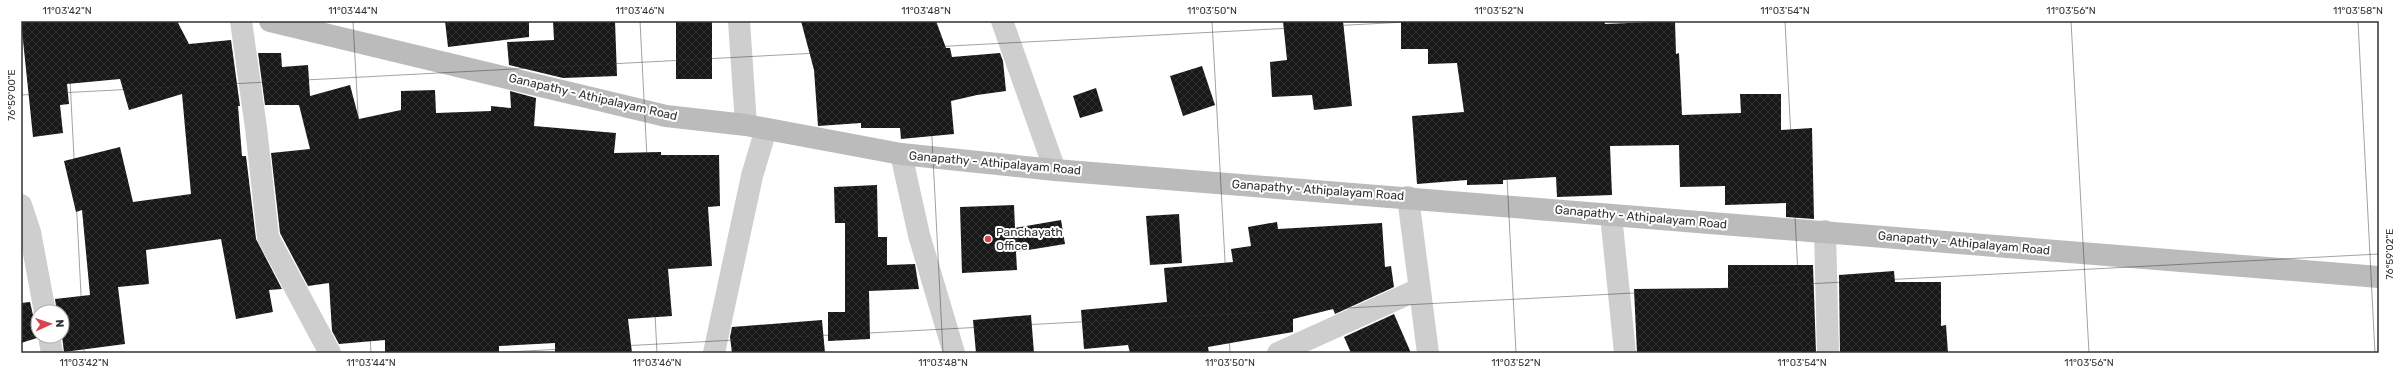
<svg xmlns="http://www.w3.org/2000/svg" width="2400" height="374" viewBox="0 0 2400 374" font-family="Rubik,sans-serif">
  <defs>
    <pattern id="building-cross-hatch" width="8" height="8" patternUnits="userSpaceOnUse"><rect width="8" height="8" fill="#181818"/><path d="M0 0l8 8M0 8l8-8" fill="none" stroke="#313131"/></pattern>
  </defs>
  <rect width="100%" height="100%" fill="#fff"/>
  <!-- building -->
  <path fill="url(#building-cross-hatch)" d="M 21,21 L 177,21 L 189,44 L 231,40 L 240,106 L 238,106 L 242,156 L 246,156 L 256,239 L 282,289 L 269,290 L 273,312 L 236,319 L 221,239 L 146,250 L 149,284 L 118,287 L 125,344 L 64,352 L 62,336 L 62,312 L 57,312 L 55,299 L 90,295 L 82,210 L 76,212 L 64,161 L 120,147 L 133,202 L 191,194 L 182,94 L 129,110 L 120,79 L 67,84 L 69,104 L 60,105 L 63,133 L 33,137 Z
    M 445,21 L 529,21 L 529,37 L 448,47 Z
    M 553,21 L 615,21 L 617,76 L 563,78 L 509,65 L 507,42 L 554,40 Z
    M 676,21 L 712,21 L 712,79 L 676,79 Z
    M 801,21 L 936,21 L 946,48 L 950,48 L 952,57 L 1000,53 L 1003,61 L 1006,91 L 977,95 L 951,101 L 954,134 L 901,139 L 900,128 L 861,128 L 861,123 L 818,126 L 814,70 Z
    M 1283,21 L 1343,21 L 1352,106 L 1314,110 L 1312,95 L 1272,97 L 1270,62 L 1287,60 Z
    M 1401,21 L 1604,21 L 1605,24 L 1675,21 L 1676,54 L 1679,53 L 1682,115 L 1741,113 L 1740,94 L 1781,94 L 1781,130 L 1812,128 L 1814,219 L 1786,217 L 1786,203 L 1725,205 L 1725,186 L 1680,187 L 1679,145 L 1610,146 L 1612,195 L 1557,197 L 1556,177 L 1503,180 L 1503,184 L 1467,185 L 1467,180 L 1417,184 L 1412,116 L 1464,112 L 1457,63 L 1428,64 L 1428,49 L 1401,49 Z
    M 258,53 L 281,53 L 282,67 L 308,65 L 310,96 L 350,85 L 359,119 L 401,110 L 401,91 L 435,90 L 436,113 L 491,111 L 491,106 L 511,108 L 510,91 L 536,98 L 534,126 L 616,133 L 614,153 L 661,152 L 661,155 L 719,155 L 720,206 L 708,207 L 712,266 L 668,269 L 672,316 L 628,319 L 632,353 L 555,353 L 555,343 L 499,346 L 499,353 L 385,353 L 385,340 L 339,344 L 332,331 L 329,283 L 308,286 L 280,233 L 271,153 L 310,149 L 299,105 L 265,105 Z
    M 1202,66 L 1215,105 L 1183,116 L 1170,76 Z
    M 1096,88 L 1103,111 L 1080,118 L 1073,96 Z
    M 877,185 L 878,237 L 887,237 L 887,265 L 915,264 L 919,289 L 869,291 L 870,339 L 828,341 L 828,312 L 845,312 L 845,223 L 835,223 L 834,187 Z
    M 1014,205 L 1015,228 L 1061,220 L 1065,244 L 1016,252 L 1017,270 L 962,273 L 960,207 Z
    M 1179,214 L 1182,263 L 1150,265 L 1146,216 Z
    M 1277,222 L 1278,229 L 1382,223 L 1385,267 L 1391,266 L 1394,287 L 1335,314 L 1333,309 L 1293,319 L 1293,332 L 1208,347 L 1209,353 L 1130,353 L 1128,345 L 1084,349 L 1081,310 L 1167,302 L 1164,268 L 1233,262 L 1231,249 L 1251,246 L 1248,227 Z
    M 1728,265 L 1813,265 L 1816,353 L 1637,353 L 1634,289 L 1728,288 Z
    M 1894,271 L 1895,282 L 1941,282 L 1941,326 L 1946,325 L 1948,353 L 1840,353 L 1839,275 Z
    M 30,302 L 33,315 L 38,322 L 37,338 L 21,343 L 21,303 Z
    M 1394,314 L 1411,353 L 1351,353 L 1344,337 Z
    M 1031,315 L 1034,353 L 976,353 L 973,320 Z
    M 822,320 L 825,353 L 732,353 L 730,337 L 732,327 Z"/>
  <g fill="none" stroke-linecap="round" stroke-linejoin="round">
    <!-- minor -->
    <path stroke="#cecece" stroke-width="22" d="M 241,21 L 256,128 L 268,237 L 330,353
      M 739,21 L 746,125
      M 901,154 L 919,235 L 954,353
      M 1408,197 L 1428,353
      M 21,205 L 30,232 L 45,312
      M 1611,215 L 1625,353
      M 1825,231 L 1828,353
      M 49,336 L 52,353
      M 714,353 L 752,176 L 766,129
      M 1278,353 L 1419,289"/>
    <!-- tertiary -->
    <path stroke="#cecece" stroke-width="22" d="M 1002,21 L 1055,170"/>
    <!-- secondary -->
    <path stroke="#bbb" stroke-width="22" d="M 270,21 L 666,116 L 746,125 L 901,154 L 1055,170 L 2379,277"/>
  </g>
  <!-- ticks -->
  <path fill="none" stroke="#313131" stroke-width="1" stroke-opacity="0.45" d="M 67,21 L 84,353M 353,21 L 371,353M 640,21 L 657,353M 926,21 L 943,353M 1212,21 L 1230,353M 1499,21 L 1516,353M 1785,21 L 1802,353M 2071,21 L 2089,353M 2358,21 L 2375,353M 21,95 L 1425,21M 487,353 L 2379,254"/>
  <!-- markers -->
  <circle fill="#d9434c" stroke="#fff" stroke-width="1.5" cx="988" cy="239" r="4"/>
  <g text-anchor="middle" stroke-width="4" stroke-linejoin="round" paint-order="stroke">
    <!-- street labels -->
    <g font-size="12" fill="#313131" stroke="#fff">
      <text transform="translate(593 97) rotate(13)" y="4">Ganapathy - Athipalayam Road</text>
      <text transform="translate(995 163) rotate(5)" y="4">Ganapathy - Athipalayam Road</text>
      <text transform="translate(1318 190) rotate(4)" y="4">Ganapathy - Athipalayam Road</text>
      <text transform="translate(1641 217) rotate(5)" y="4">Ganapathy - Athipalayam Road</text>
      <text transform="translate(1964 243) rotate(5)" y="4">Ganapathy - Athipalayam Road</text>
    </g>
    <!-- poi labels -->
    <g font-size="12" fill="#313131" stroke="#fff" text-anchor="start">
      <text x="996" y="236">Panchayath<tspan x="996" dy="14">Office</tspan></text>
    </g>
  </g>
  <!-- border -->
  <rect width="2400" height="374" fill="none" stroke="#ffffff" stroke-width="44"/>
  <!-- north arrow -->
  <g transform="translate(50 324) rotate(87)"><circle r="19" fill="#ffffff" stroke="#adadad"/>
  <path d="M0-3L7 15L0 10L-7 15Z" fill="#d9434c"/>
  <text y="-6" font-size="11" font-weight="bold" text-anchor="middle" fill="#313131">N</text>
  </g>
  <rect x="22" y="22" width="2356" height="330" fill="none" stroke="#313131" stroke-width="1.5"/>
  <g font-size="10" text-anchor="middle" fill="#313131">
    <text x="67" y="14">11°03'42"N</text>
    <text x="353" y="14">11°03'44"N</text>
    <text x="640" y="14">11°03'46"N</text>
    <text x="926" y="14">11°03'48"N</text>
    <text x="1212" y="14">11°03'50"N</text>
    <text x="1499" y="14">11°03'52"N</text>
    <text x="1785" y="14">11°03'54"N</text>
    <text x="2071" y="14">11°03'56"N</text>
    <text x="2358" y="14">11°03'58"N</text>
    <text transform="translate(11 95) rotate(-90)" y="4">76°59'00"E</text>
    <text transform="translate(2389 254) rotate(-90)" y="4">76°59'02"E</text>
    <text x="84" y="366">11°03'42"N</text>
    <text x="371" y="366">11°03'44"N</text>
    <text x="657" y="366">11°03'46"N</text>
    <text x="943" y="366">11°03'48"N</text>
    <text x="1230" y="366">11°03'50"N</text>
    <text x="1516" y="366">11°03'52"N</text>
    <text x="1802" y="366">11°03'54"N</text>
    <text x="2089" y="366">11°03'56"N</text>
  </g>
</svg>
